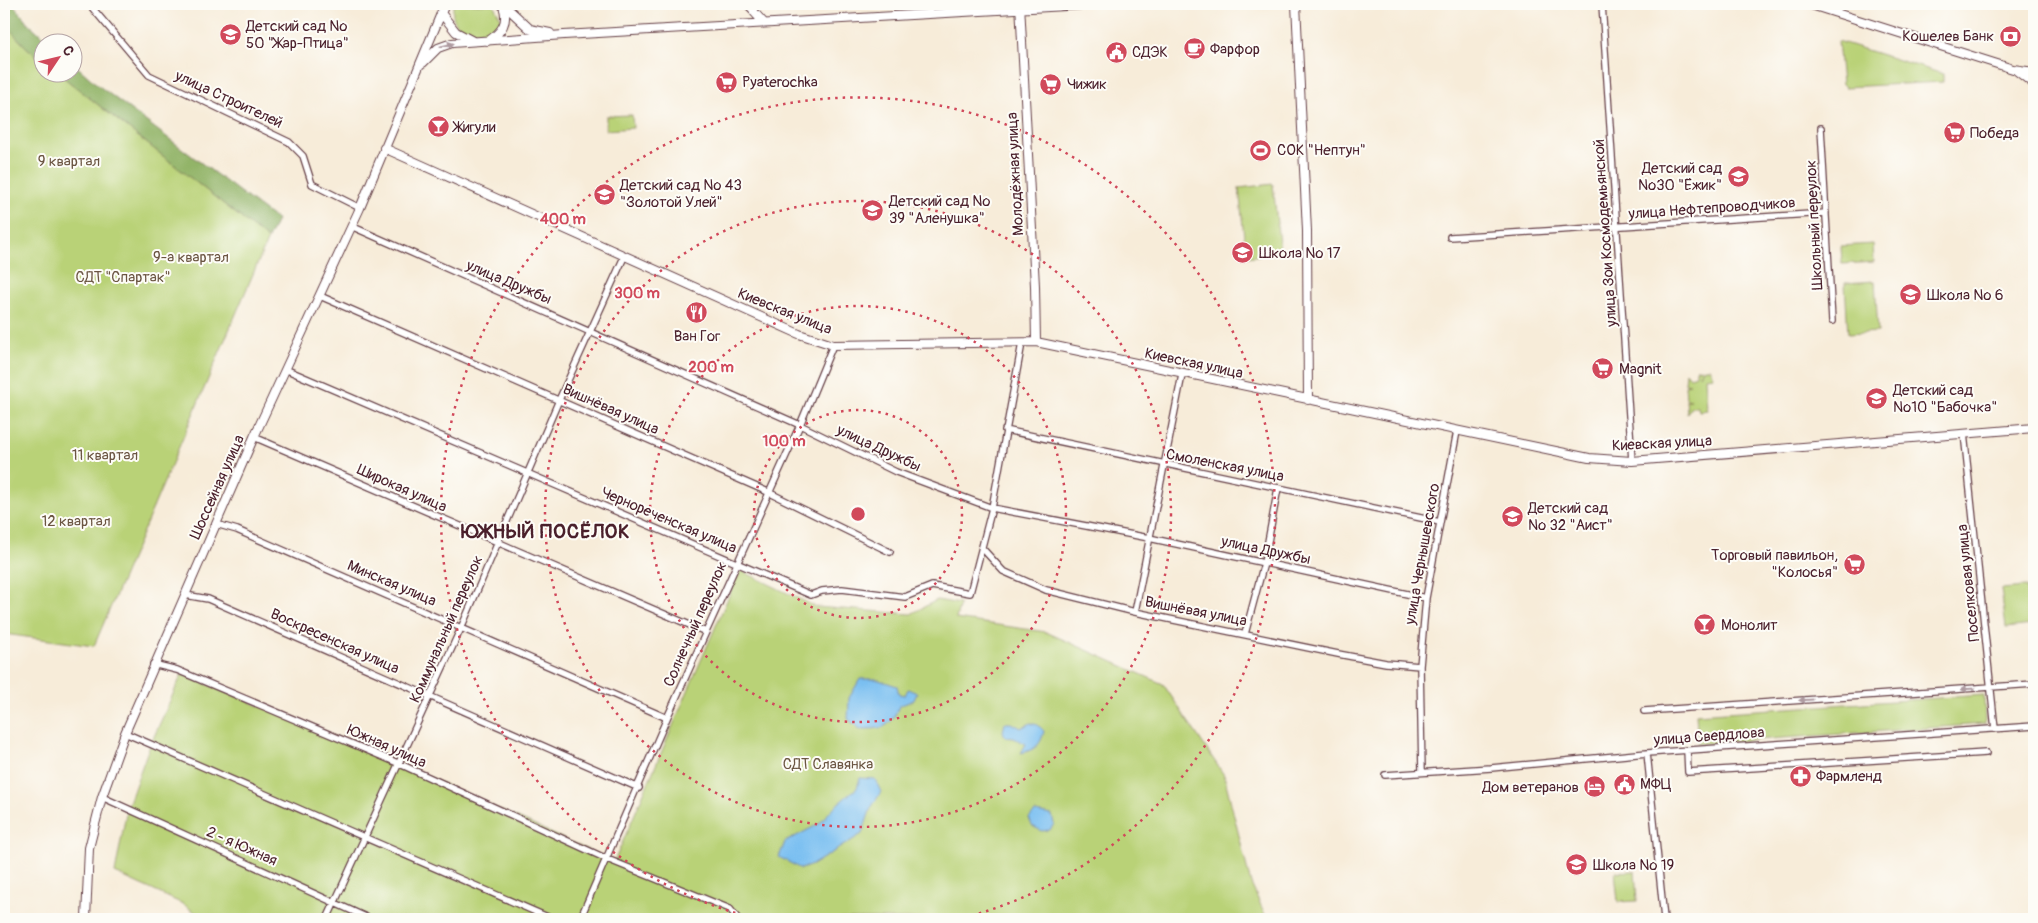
<svg xmlns="http://www.w3.org/2000/svg" width="2038" height="923" viewBox="0 0 2038 923" font-family="Pangolin,sans-serif">
  <rect width="100%" height="100%" fill="#fdfcf7"/>
  <filter id="ink" filterUnits="userSpaceOnUse"><feTurbulence type="fractalNoise" baseFrequency=".02" numOctaves="2"/><feDisplacementMap in="SourceGraphic" scale="10" xChannelSelector="R" yChannelSelector="G"/><feConvolveMatrix kernelMatrix="1 2 1 2 8 2 1 2 1" color-interpolation-filters="sRGB"/></filter>
  <filter id="wash" filterUnits="userSpaceOnUse"><feTurbulence type="fractalNoise" baseFrequency=".0096" numOctaves="4" result="noise"/><feDisplacementMap in="SourceGraphic" scale="20" xChannelSelector="R" yChannelSelector="G"/><feGaussianBlur stdDeviation="1.12" result="paint"/><feColorMatrix in="noise" values="0 0 0 0 0 0 0 0 0 0 0 0 0 0 0 0 0 1.4 0 .05"/><feComposite in="paint" operator="in"/></filter>
  <g filter="url(#wash)">
    <rect width="100%" height="100%" fill="#f7ecd9"/>
    <!-- green -->
    <path fill="#b9d277" stroke="#827851" d="M 454,4 L 493,4 L 502,20 C 491,42 444,35 454,4 Z
      M 4,23 L 26,47 L 42,60 L 42,72 L 58,73 L 268,239 L 94,646 L 4,634 Z
      M 1838,41 L 1943,74 L 1943,82 L 1845,87 L 1842,84 Z
      M 632,115 L 633,128 L 606,130 L 606,116 Z
      M 1273,184 L 1280,253 L 1246,257 L 1239,188 Z
      M 1873,244 L 1874,262 L 1842,264 L 1841,246 Z
      M 1875,281 L 1878,332 L 1848,334 L 1845,283 Z
      M 1702,368 L 1699,375 L 1704,368 L 1710,368 L 1713,376 L 1705,377 L 1707,410 L 1699,411 L 1698,407 L 1691,407 L 1687,413 L 1686,400 L 1691,400 L 1686,399 L 1685,385 L 1690,384 L 1685,383 L 1686,372 L 1690,377 L 1696,375 L 1696,369 Z
      M 740,570 L 816,607 L 911,614 L 937,600 L 960,604 L 956,619 L 1046,632 L 1163,684 L 1224,775 L 1251,884 L 1267,919 L 205,919 L 183,904 L 115,873 L 127,808 L 148,750 L 182,674 L 400,764 L 614,862 Z
      M 2026,587 L 2031,625 L 2006,628 L 2001,589 Z
      M 1984,695 L 1985,724 L 1698,744 L 1696,714 Z
      M 1635,871 L 1637,901 L 1618,902 L 1615,872 Z"/>
    <!-- forest -->
    <path fill="#92b468" stroke="#6e6a4a" d="M 4,4 L 13,4 L 28,23 L 49,42 L 42,42 L 42,60 L 26,47 L 4,23 Z
      M 73,63 L 99,86 L 277,220 L 268,239 L 58,73 L 72,72 Z"/>
    <!-- water -->
    <path fill="#7abff1" stroke="#626f8e" d="M 860,679 L 876,679 L 897,686 L 899,694 L 905,695 L 908,689 L 917,693 L 914,700 L 899,706 C 890,729 883,729 860,729 L 848,719 L 849,698 Z
      M 1005,723 L 1012,723 L 1021,728 L 1030,723 L 1038,725 L 1044,731 C 1041,745 1035,750 1021,753 L 1026,744 L 1014,738 L 1005,737 L 1003,731 Z
      M 860,778 L 875,779 L 881,792 L 871,808 L 862,834 L 812,865 L 801,869 L 779,857 L 785,842 L 819,824 L 835,806 L 857,788 Z
      M 1035,812 L 1052,815 L 1054,824 L 1050,830 L 1042,831 L 1032,826 L 1029,818 Z"/>
  </g>
  <g filter="url(#ink)">
    <g fill="none" stroke-linecap="round" stroke-linejoin="round">
      <defs>
        <path id="street" d="M 89,4 L 149,75 L 289,142 L 303,156 L 312,184 L 360,208
          M 746,4 L 754,12
          M 1602,4 L 1632,461
          M 1821,128 L 1832,321
          M 351,226 L 800,425 L 896,472 L 992,508 L 1149,538 L 1426,598
          M 1450,237 L 1826,213
          M 320,296 L 768,492 L 890,552
          M 285,369 L 811,595 L 822,591 L 842,589 L 905,597 L 932,586 L 970,593 L 992,508 L 1022,343
          M 1005,430 L 1440,522
          M 1964,433 L 1995,729
          M 254,437 L 706,632
          M 216,524 L 237,530 L 667,718
          M 982,548 L 1003,571 L 1046,590 L 1135,612 L 1338,654 L 1386,663 L 1420,666
          M 185,595 L 208,599 L 639,788
          M 1135,612 L 1182,375
          M 1245,634 L 1264,563 L 1278,488
          M 153,664 L 177,670 L 400,764 L 607,859 L 730,909 L 738,919
          M 1644,711 L 2034,684
          M 125,733 L 552,919
          M 1687,750 L 1688,772 L 1986,753
          M 1647,753 L 1664,919
          M 1422,772 L 1420,666 L 1426,598 L 1457,431
          M 1385,775 L 1491,768 L 1647,753 L 2034,726
          M 102,797 L 370,919
          M 327,919 L 462,626 L 559,400 L 624,257
          M 580,919 L 667,718 L 800,425 L 833,345"/>
        <path id="secondary" d="M 503,4 L 530,29 L 550,33
          M 1020,4 L 1035,286 L 1036,342
          M 1296,4 L 1307,231 L 1308,400
          M 1808,4 L 2013,69 L 2034,72
          M 754,12 L 764,23
          M 441,13 L 456,32 L 473,41
          M 488,41 C 502,32 509,22 503,6
          M 423,63 L 438,48 L 452,43 L 564,35 L 1101,4
          M 2017,71 L 2034,84
          M 384,148 L 799,334 L 833,345 L 1036,342 L 1589,458 L 1632,461 L 2034,428
          M 86,919 L 89,848 L 102,797 L 125,733 L 254,437 L 360,208 L 445,4"/>
      </defs>
      <!-- street casing -->
      <use href="#street" stroke="#643e45" stroke-width="8"/>
      <!-- secondary casing -->
      <use href="#secondary" stroke="#643e45" stroke-width="10"/>
      <!-- street -->
      <use href="#street" stroke="#fff" stroke-width="5.5"/>
      <!-- secondary -->
      <use href="#secondary" stroke="#fff" stroke-width="8"/>
    </g>
    <!-- one-way arrows -->
    <defs><path id="oneway-solid" d="M-6-.8H1V-3.2L6.5 0L1 3.2V.8H-6Z" transform="scale(1.25)"/></defs>
    <g fill="#ae9aa0">
      <use href="#oneway-solid" transform="translate(447 45) rotate(-13)"/>
      <use href="#oneway-solid" transform="translate(1968 689) rotate(176)"/>
      <use href="#oneway-solid" transform="translate(1806 700) rotate(176)"/>
    </g>
  </g>
  <!-- distance rings -->
  <g fill="none" stroke="#d1495b" stroke-width="2.5" stroke-dasharray="2.5 5">
    <circle cx="858" cy="514" r="104"/>
    <circle cx="858" cy="514" r="208"/>
    <circle cx="858" cy="514" r="313"/>
    <path d="M757 919A417 417 0 1 1 959 919"/>
  </g>
  <!-- icons -->
  <defs>
    <symbol id="school-disc" viewBox="-11 -11 22 22"><circle r="9.5" fill="#d1495b" stroke="#fdfcf7"/><path d="M0-5L7-2L0 1L-7-2ZM-4 1L0 2.5L4 1V4Q0 6-4 4Z" fill="#fff"/></symbol>
    <symbol id="bank-disc" viewBox="-11 -11 22 22"><circle r="9.5" fill="#d1495b" stroke="#fdfcf7"/><path d="M-6-4H6V4H-6ZM0-2.3a2.3 2.3 0 1 0 0 4.6a2.3 2.3 0 1 0 0-4.6Z" fill="#fff"/></symbol>
    <symbol id="cafe-disc" viewBox="-11 -11 22 22"><circle r="9.5" fill="#d1495b" stroke="#fdfcf7"/><path d="M-5.5-4.5H6V0H3Q3 3.5 0 3.5H-2.5Q-5.5 3.5-5.5 0ZM3-3.2v2h1.7v-2ZM-6 4.5H4V6H-6Z" fill="#fff"/></symbol>
    <symbol id="civic-disc" viewBox="-11 -11 22 22"><circle r="9.5" fill="#d1495b" stroke="#fdfcf7"/><path d="M-.6-6.5H3V-4.5H.6V-3L4-1V1h2V6H-6V1h2V-1L-.6-3ZM-1.2 2.5V6h2.4V2.5Z" fill="#fff"/></symbol>
    <symbol id="supermarket-disc" viewBox="-11 -11 22 22"><circle r="9.5" fill="#d1495b" stroke="#fdfcf7"/><path d="M-6-5.5h2.5l.6 2H6L4.5 2H-2.5L-4.4-4H-6ZM-1.5 3.2a1.3 1.3 0 1 0 .1 0ZM3 3.2a1.3 1.3 0 1 0 .1 0Z" fill="#fff"/></symbol>
    <symbol id="bar-disc" viewBox="-11 -11 22 22"><circle r="9.5" fill="#d1495b" stroke="#fdfcf7"/><path d="M-6-5H6L.8 .8V4.5H3.5V6h-7V4.5H-.8V.8Z" fill="#fff"/></symbol>
    <symbol id="stadium-disc" viewBox="-11 -11 22 22"><circle r="9.5" fill="#d1495b" stroke="#fdfcf7"/><path d="M0-5a6.5 5 0 1 0 0 10a6.5 5 0 1 0 0-10ZM-3.5-1.8h7v3.6h-7Z" fill="#fff"/></symbol>
    <symbol id="restaurant-disc" viewBox="-11 -11 22 22"><circle r="9.5" fill="#d1495b" stroke="#fdfcf7"/><path d="M-5-6h1v4h1v-4h1v4h1v-4h1v5L-1.5 .5V6h-2V.5L-5-1ZM5-6V6H3V1.5H1.5Q1.5-4 5-6Z" fill="#fff"/></symbol>
    <symbol id="pharmacy-disc" viewBox="-11 -11 22 22"><circle r="9.5" fill="#d1495b" stroke="#fdfcf7"/><path d="M-2-6h4v4h4v4h-4v4h-4v-4h-4v-4h4Z" fill="#fff"/></symbol>
    <symbol id="hotel-disc" viewBox="-11 -11 22 22"><circle r="9.5" fill="#d1495b" stroke="#fdfcf7"/><path d="M-6-4.5h1.5V1H6V5H4.5V3h-9V5H-6ZM-4 0a1.8 1.8 0 1 1 3.6 0ZM.5 0V-2.5h3Q6-2.5 6 0Z" fill="#fff"/></symbol>
  </defs>
  <g fill-rule="evenodd">
    <use href="#school-disc" x="218" y="22" width="25" height="25"/>
    <use href="#bank-disc" x="1998" y="24" width="25" height="25"/>
    <use href="#cafe-disc" x="1182" y="36" width="25" height="25"/>
    <use href="#civic-disc" x="1104" y="40" width="25" height="25"/>
    <use href="#supermarket-disc" x="714" y="70" width="25" height="25"/>
    <use href="#supermarket-disc" x="1038" y="72" width="25" height="25"/>
    <use href="#bar-disc" x="426" y="114" width="25" height="25"/>
    <use href="#supermarket-disc" x="1942" y="120" width="25" height="25"/>
    <use href="#stadium-disc" x="1248" y="138" width="25" height="25"/>
    <use href="#school-disc" x="1726" y="164" width="25" height="25"/>
    <use href="#school-disc" x="592" y="182" width="25" height="25"/>
    <use href="#school-disc" x="860" y="198" width="25" height="25"/>
    <use href="#school-disc" x="1230" y="240" width="25" height="25"/>
    <use href="#school-disc" x="1898" y="282" width="25" height="25"/>
    <use href="#restaurant-disc" x="684" y="300" width="25" height="25"/>
    <use href="#supermarket-disc" x="1590" y="356" width="25" height="25"/>
    <use href="#school-disc" x="1864" y="386" width="25" height="25"/>
    <use href="#school-disc" x="1500" y="504" width="25" height="25"/>
    <use href="#supermarket-disc" x="1842" y="552" width="25" height="25"/>
    <use href="#bar-disc" x="1692" y="612" width="25" height="25"/>
    <use href="#pharmacy-disc" x="1788" y="764" width="25" height="25"/>
    <use href="#civic-disc" x="1612" y="772" width="25" height="25"/>
    <use href="#hotel-disc" x="1582" y="774" width="25" height="25"/>
    <use href="#school-disc" x="1564" y="852" width="25" height="25"/>
  </g>
  <g text-anchor="middle" stroke-width="4" stroke-linejoin="round" paint-order="stroke">
    <!-- poi labels -->
    <g font-size="15" fill="#4a1f2b" stroke="#fdfcf7" text-anchor="start">
      <text x="246" y="31">Детский сад №<tspan x="246" dy="17">50 "Жар-Птица"</tspan></text>
      <text x="1994" y="41" text-anchor="end">Кошелев Банк</text>
      <text x="1210" y="54">Фарфор</text>
      <text x="1132" y="57">СДЭК</text>
      <text x="742" y="87">Pyaterochka</text>
      <text x="1067" y="89">Чижик</text>
      <text x="454" y="132">Жигули</text>
      <text x="1970" y="138">Победа</text>
      <text x="1277" y="155">СОК "Нептун"</text>
      <text x="1722" y="173" text-anchor="end">Детский сад<tspan x="1722" dy="17">№30 "Ёжик"</tspan></text>
      <text x="620" y="190">Детский сад № 43<tspan x="620" dy="17">"Золотой Улей"</tspan></text>
      <text x="889" y="206">Детский сад №<tspan x="889" dy="17">39 "Аленушка"</tspan></text>
      <text x="1259" y="258">Школа № 17</text>
      <text x="1927" y="300">Школа № 6</text>
      <text x="697" y="341" text-anchor="middle">Ван Гог</text>
      <text x="1619" y="374">Magnit</text>
      <text x="1893" y="395">Детский сад<tspan x="1893" dy="17">№10 "Бабочка"</tspan></text>
      <text x="1528" y="513">Детский сад<tspan x="1528" dy="17">№ 32 "Аист"</tspan></text>
      <text x="1838" y="560" text-anchor="end">Торговый павильон,<tspan x="1838" dy="17">"Колосья"</tspan></text>
      <text x="1721" y="630">Монолит</text>
      <text x="1816" y="781">Фармленд</text>
      <text x="1640" y="789">МФЦ</text>
      <text x="1579" y="792" text-anchor="end">Дом ветеранов</text>
      <text x="1593" y="870">Школа № 19</text>
    </g>
    <!-- street labels -->
    <g font-size="15" fill="#4a1f2b" stroke="#fdfcf7">
      <text transform="translate(229 99) rotate(25)" y="5">улица Строителей</text>
      <text transform="translate(1015 174) rotate(-93)" y="5">Молодёжная улица</text>
      <text transform="translate(1712 208) rotate(-4)" y="5">улица Нефтепроводчиков</text>
      <text transform="translate(1814 225) rotate(-93)" y="5">Школьный переулок</text>
      <text transform="translate(1605 233) rotate(-94)" y="5">улица Зои Космодемьянской</text>
      <text transform="translate(509 282) rotate(23)" y="5">улица Дружбы</text>
      <text transform="translate(785 311) rotate(22)" y="5">Киевская улица</text>
      <text transform="translate(1194 363) rotate(12)" y="5">Киевская улица</text>
      <text transform="translate(611 409) rotate(24)" y="5">Вишнёвая улица</text>
      <text transform="translate(1662 443) rotate(-3)" y="5">Киевская улица</text>
      <text transform="translate(879 448) rotate(25)" y="5">улица Дружбы</text>
      <text transform="translate(1225 465) rotate(11)" y="5">Смоленская улица</text>
      <text transform="translate(217 487) rotate(-66)" y="5">Шоссейная улица</text>
      <text transform="translate(402 488) rotate(24)" y="5">Широкая улица</text>
      <text transform="translate(669 520) rotate(23)" y="5">Чернореченская улица</text>
      <text transform="translate(1266 550) rotate(12)" y="5">улица Дружбы</text>
      <text transform="translate(1422 554) rotate(-80)" y="5">улица Чернышевского</text>
      <text transform="translate(392 583) rotate(23)" y="5">Минская улица</text>
      <text transform="translate(1968 583) rotate(-96)" y="5">Поселковая улица</text>
      <text transform="translate(1196 611) rotate(11)" y="5">Вишнёвая улица</text>
      <text transform="translate(695 624) rotate(-66)" y="5">Солнечный переулок</text>
      <text transform="translate(446 629) rotate(-66)" y="5">Коммунальный переулок</text>
      <text transform="translate(335 641) rotate(24)" y="5">Воскресенская улица</text>
      <text transform="translate(1709 736) rotate(-4)" y="5">улица Свердлова</text>
      <text transform="translate(387 746) rotate(24)" y="5">Южная улица</text>
      <text transform="translate(242 846) rotate(24)" y="5">2 - я Южная</text>
    </g>
    <!-- park labels -->
    <g font-size="15" fill="#6b5542" stroke="#fdfcf7">
      <text x="69" y="166">9 квартал</text>
      <text x="191" y="262">9-а квартал</text>
      <text x="123" y="282">СДТ "Спартак"</text>
      <text x="105" y="460">11 квартал</text>
      <text x="76" y="526">12 квартал</text>
      <text x="828" y="769">СДТ Славянка</text>
    </g>
    <!-- district labels -->
    <g font-size="20" font-weight="bold" letter-spacing="1" fill="#4a1f2b" stroke="#fdfcf7">
      <text x="546" y="538">ЮЖНЫЙ ПОСЁЛОК</text>
    </g>
  </g>
  <circle cx="858" cy="514" r="8" fill="#d1495b" stroke="#fdfcf7" stroke-width="2.5"/>
  <g font-size="15" text-anchor="middle" font-weight="bold" fill="#d1495b" stroke="#fdfcf7" stroke-width="4" stroke-linejoin="round" paint-order="stroke">
    <text x="563" y="224">400 m</text>
    <text x="637" y="298">300 m</text>
    <text x="711" y="372">200 m</text>
    <text x="784" y="446">100 m</text>
  </g>
  <!-- margin -->
  <rect width="2038" height="923" fill="none" stroke="#fdfcf7" stroke-width="20"/>
  <!-- north arrow -->
  <g transform="translate(58 58) rotate(55)"><circle r="24" fill="#fdfcf7" stroke="#b5a4a5"/>
  <path d="M0-4L9 19L0 12L-9 19Z" fill="#d1495b"/>
  <text y="-8" font-size="14" font-weight="bold" text-anchor="middle" fill="#4a1f2b">С</text>
  </g>
</svg>
